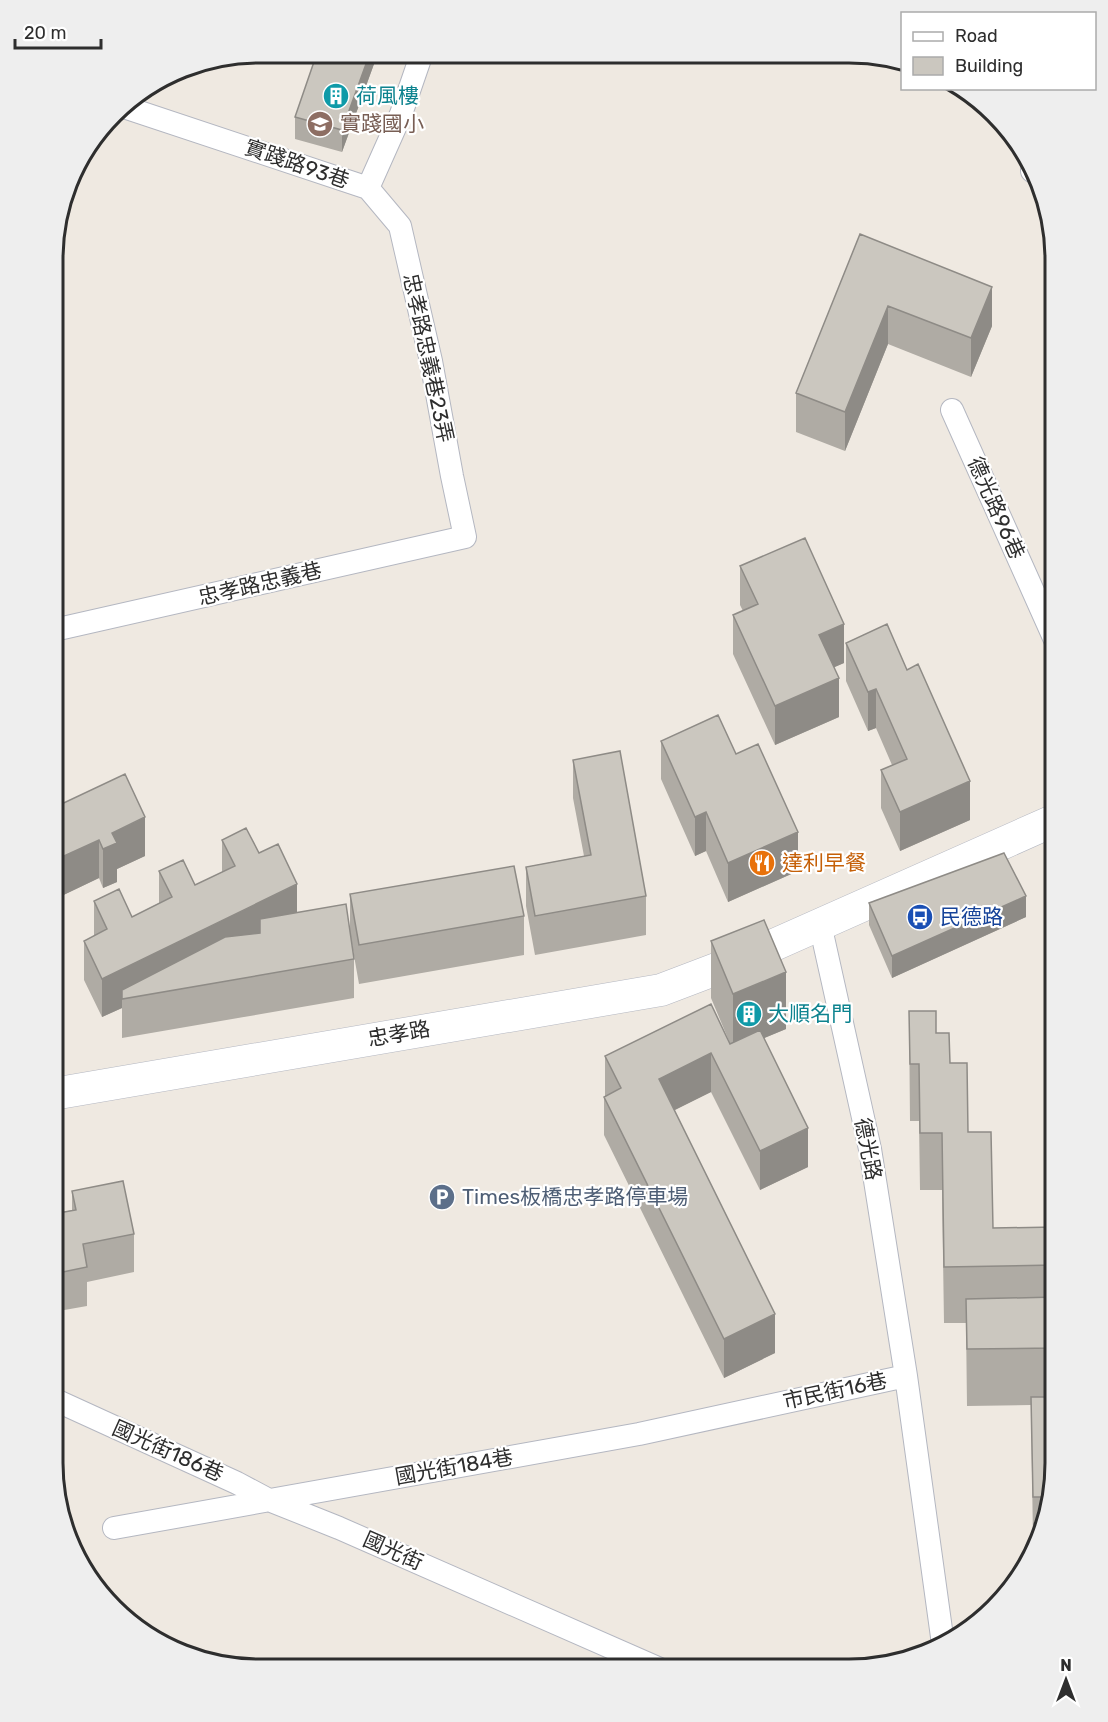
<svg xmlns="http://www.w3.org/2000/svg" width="1108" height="1722" viewBox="0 0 1108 1722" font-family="Rubik,'Noto Sans TC',sans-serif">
  <rect width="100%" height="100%" fill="#efe9e1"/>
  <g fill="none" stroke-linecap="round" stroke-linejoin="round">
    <defs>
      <path id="street" d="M 121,106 L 368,188 L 401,114 L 422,53
        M 1032,171 L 1033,171
        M 952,410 L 1055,640
        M 54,630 L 465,537 L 452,476 L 431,361 L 400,226 L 368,188
        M 820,924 L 870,1149 L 906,1376
        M 53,1399 L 237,1483 L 269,1500 L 339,1528 L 660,1669
        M 114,1528 L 639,1434 L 906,1376 L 943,1644"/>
      <path id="secondary" d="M 53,1094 L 661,990 L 740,960 L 1055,820"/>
    </defs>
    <!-- street casing -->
    <use href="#street" stroke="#b4b7c1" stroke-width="24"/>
    <!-- secondary casing -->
    <use href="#secondary" stroke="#b4b7c1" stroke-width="33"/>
    <!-- street -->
    <use href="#street" stroke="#fff" stroke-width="22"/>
    <!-- secondary -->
    <use href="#secondary" stroke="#fff" stroke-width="32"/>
  </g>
  <!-- wall -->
  <path fill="#afaba4" d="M 378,53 L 342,152 L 295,139 L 295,117 Z
    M 860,234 L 992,326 L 971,377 L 888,344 L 845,451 L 796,432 L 796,393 Z
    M 740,566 L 844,663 L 834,667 L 839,717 L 775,745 L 733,654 L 733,615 L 743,611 L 740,605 Z
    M 846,643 L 970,820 L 900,851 L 881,808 L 881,770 L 892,765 L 876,728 L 868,731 L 846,681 Z
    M 661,741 L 736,754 L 798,871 L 728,902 L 706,851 L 695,856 L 661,779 Z
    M 573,760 L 646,896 L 646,935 L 535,955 L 526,906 L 526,867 L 584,856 L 573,798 Z
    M 53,808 L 145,856 L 117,869 L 117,882 L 103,888 L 99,878 L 53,900 Z
    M 222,840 L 259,853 L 297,913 L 354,959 L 354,998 L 122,1038 L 122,1008 L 102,1017 L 84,980 L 84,941 L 94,936 L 94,901 L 132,917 L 159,903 L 159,871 L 195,885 L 222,872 Z
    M 350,894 L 524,916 L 524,955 L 359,984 L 350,933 Z
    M 869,903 L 1026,917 L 892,978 L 869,925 Z
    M 711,941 L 786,1029 L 764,1038 L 808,1167 L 760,1190 L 711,1092 L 674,1110 L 775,1353 L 724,1378 L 604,1135 L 604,1097 L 605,1096 L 605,1056 L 729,1041 L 711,998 Z
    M 909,1011 L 936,1033 L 950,1063 L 993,1228 L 1055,1227 L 1055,1476 L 1033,1541 L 1031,1405 L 967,1406 L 966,1323 L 944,1323 L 942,1190 L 920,1190 L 919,1121 L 910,1121 Z
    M 72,1191 L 134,1234 L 134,1272 L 87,1282 L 87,1306 L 53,1312 L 53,1214 L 72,1210 Z"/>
  <!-- shaded-wall -->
  <path fill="#8e8b86" d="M 370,53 L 378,53 L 342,152 L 342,130 Z
    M 992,287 L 992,326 L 971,377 L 971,338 Z
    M 888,306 L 888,344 L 845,451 L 845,412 Z
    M 844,624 L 844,663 L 819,674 L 819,635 Z
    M 839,678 L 839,717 L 775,745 L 775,706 Z
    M 876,689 L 876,728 L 868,731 L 868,692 Z
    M 970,781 L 970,820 L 900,851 L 900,812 Z
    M 706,812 L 706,851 L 695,856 L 695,817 Z
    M 145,817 L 145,856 L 117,869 L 117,882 L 103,888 L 103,849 L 112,833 Z
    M 798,832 L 798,871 L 728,902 L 728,863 Z
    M 99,840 L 99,878 L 53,900 L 53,861 Z
    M 297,884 L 297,923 L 260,941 L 122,999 L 122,1008 L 102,1017 L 102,979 Z
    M 1026,896 L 1026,917 L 892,978 L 892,956 Z
    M 786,972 L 786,1029 L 733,1051 L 733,994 Z
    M 711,1053 L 711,1092 L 659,1118 L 659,1079 Z
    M 808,1128 L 808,1167 L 760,1190 L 760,1151 Z
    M 775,1314 L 775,1353 L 724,1378 L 724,1339 Z"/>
  <!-- building -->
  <path fill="#cbc7bf" stroke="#8e8b86" stroke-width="1.5" d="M 317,53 L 370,53 L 342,130 L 295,117 Z
    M 860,234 L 992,287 L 971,338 L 888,306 L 845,412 L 796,393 Z
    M 805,538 L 844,624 L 819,635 L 839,678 L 775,706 L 733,615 L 758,604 L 740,566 Z
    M 887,624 L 907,670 L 918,664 L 970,781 L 900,812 L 881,770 L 907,759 L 876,689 L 868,692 L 846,643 Z
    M 718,715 L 736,754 L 758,744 L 798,832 L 728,863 L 706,812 L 695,817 L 661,741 Z
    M 620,751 L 646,896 L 535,916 L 526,867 L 591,855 L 573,760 Z
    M 125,774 L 145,817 L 112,833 L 117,843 L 103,849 L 99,840 L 53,861 L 53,808 Z
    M 246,828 L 259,853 L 278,844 L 297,884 L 102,979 L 84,941 L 107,929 L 94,901 L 119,889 L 132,917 L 172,897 L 159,871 L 183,860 L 195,885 L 235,866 L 222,840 Z
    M 1004,853 L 1026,896 L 892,956 L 869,903 Z
    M 514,866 L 524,916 L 359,945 L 350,894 Z
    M 346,904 L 354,959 L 122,999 L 122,990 L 225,937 L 260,933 L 260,919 Z
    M 764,920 L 786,972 L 733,994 L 711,941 Z
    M 711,1004 L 730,1044 L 760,1030 L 808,1128 L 760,1151 L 711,1053 L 659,1079 L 775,1314 L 724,1339 L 604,1097 L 621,1088 L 605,1056 Z
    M 909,1011 L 936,1011 L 936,1033 L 949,1033 L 950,1063 L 967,1063 L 968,1132 L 991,1132 L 993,1228 L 1055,1227 L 1055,1265 L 944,1267 L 942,1133 L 920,1133 L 919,1064 L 910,1064 Z
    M 123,1181 L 134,1234 L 83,1244 L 87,1267 L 53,1274 L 53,1214 L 76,1210 L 72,1191 Z
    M 1055,1297 L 1055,1348 L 967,1349 L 966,1299 Z
    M 1031,1397 L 1055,1397 L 1055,1476 L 1048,1497 L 1033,1497 Z
    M 1039,1522 L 1034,1538 L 1034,1523 Z"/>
  <!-- icons -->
  <defs>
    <symbol id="building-disc" viewBox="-11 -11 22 22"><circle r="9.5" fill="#0f9aa8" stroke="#fff"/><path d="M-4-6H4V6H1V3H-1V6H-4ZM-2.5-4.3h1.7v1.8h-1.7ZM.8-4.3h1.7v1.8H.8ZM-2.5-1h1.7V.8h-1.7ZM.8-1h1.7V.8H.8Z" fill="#fff"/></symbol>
    <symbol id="school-disc" viewBox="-11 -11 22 22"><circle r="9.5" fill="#8d6e63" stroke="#fff"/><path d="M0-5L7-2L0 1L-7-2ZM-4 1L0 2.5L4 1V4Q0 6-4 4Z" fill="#fff"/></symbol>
    <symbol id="restaurant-disc" viewBox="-11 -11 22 22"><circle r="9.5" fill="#e8710a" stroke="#fff"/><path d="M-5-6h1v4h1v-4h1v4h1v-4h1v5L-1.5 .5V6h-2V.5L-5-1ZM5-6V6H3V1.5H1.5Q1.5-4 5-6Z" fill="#fff"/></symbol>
    <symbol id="bus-disc" viewBox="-11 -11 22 22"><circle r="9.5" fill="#1a4fb4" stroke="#fff"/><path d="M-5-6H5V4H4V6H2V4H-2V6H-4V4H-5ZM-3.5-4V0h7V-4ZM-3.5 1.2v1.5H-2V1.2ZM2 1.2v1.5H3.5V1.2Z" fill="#fff"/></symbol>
    <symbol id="parking-disc" viewBox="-11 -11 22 22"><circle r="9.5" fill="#5c6f8a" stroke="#fff"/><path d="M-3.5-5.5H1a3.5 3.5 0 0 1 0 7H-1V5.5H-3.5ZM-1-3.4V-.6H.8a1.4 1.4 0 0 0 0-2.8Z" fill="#fff"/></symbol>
  </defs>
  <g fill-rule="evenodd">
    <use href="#building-disc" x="321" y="81" width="30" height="30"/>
    <use href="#school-disc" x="305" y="109" width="30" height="30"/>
    <use href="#restaurant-disc" x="747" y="848" width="30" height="30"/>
    <use href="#bus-disc" x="905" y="902" width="30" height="30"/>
    <use href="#building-disc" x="734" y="999" width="30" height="30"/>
    <use href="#parking-disc" x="427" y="1182" width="30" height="30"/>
  </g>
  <g text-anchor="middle" stroke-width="4.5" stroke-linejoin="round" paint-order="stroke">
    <!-- culture labels -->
    <g font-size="21" fill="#0d838f" stroke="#fff" text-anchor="start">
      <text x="356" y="103">荷風樓</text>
      <text x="768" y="1021">大順名門</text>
    </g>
    <!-- education labels -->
    <g font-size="21" fill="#785e54" stroke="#fff" text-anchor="start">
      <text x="340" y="131">實踐國小</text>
    </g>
    <!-- street labels -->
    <g font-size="21" fill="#2e2e2e" stroke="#fff">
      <text transform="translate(297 164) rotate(19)" y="7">實踐路93巷</text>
      <text transform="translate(428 358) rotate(78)" y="7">忠孝路忠義巷23弄</text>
      <text transform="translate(996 508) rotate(66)" y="7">德光路96巷</text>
      <text transform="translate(260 584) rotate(-13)" y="7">忠孝路忠義巷</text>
      <text transform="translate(399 1034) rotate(-10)" y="7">忠孝路</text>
      <text transform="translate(868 1149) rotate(79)" y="7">德光路</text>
      <text transform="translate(835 1391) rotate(-12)" y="7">市民街16巷</text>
      <text transform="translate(168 1451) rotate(24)" y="7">國光街186巷</text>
      <text transform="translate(454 1467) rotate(-10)" y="7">國光街184巷</text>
      <text transform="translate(393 1551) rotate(24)" y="7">國光街</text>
    </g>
    <!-- food labels -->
    <g font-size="21" fill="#c56008" stroke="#fff" text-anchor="start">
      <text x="782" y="870">達利早餐</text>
    </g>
    <!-- transit labels -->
    <g font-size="21" fill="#164399" stroke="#fff" text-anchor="start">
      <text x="940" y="924">民德路</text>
    </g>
    <!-- service labels -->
    <g font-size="21" fill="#4e5e75" stroke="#fff" text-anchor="start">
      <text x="462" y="1204">Times板橋忠孝路停車場</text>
    </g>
  </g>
  <!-- crop -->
  <path d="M0 0H1108V1722H0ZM259 63H849A196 196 0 0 1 1045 259V1463A196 196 0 0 1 849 1659H259A196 196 0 0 1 63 1463V259A196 196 0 0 1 259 63Z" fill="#eee" fill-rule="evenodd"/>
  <path fill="none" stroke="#2e2e2e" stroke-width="3" d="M259 63H849A196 196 0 0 1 1045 259V1463A196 196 0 0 1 849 1659H259A196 196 0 0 1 63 1463V259A196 196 0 0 1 259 63Z"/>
  <!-- legend -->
  <rect x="901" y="12" width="195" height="78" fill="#ffffff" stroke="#ababab" stroke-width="1.5"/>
  <rect x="913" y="32" width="30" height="9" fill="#ffffff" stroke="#ababab" stroke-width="1.5"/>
  <text x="955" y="42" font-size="18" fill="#2e2e2e">Road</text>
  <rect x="913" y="57" width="30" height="18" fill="#cbc7bf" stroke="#ababab" stroke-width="1.5"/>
  <text x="955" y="72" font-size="18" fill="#2e2e2e">Building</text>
  <!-- north arrow -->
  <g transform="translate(1066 1680)" stroke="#ffffff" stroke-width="4.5" paint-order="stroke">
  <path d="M0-4.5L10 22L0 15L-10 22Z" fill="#2e2e2e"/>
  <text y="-9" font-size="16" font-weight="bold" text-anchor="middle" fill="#2e2e2e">N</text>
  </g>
  <!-- scale -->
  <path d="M15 39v9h86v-9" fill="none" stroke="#2e2e2e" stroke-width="3"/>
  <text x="24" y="39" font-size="18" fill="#2e2e2e" stroke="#ffffff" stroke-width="4.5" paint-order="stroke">20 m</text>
</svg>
